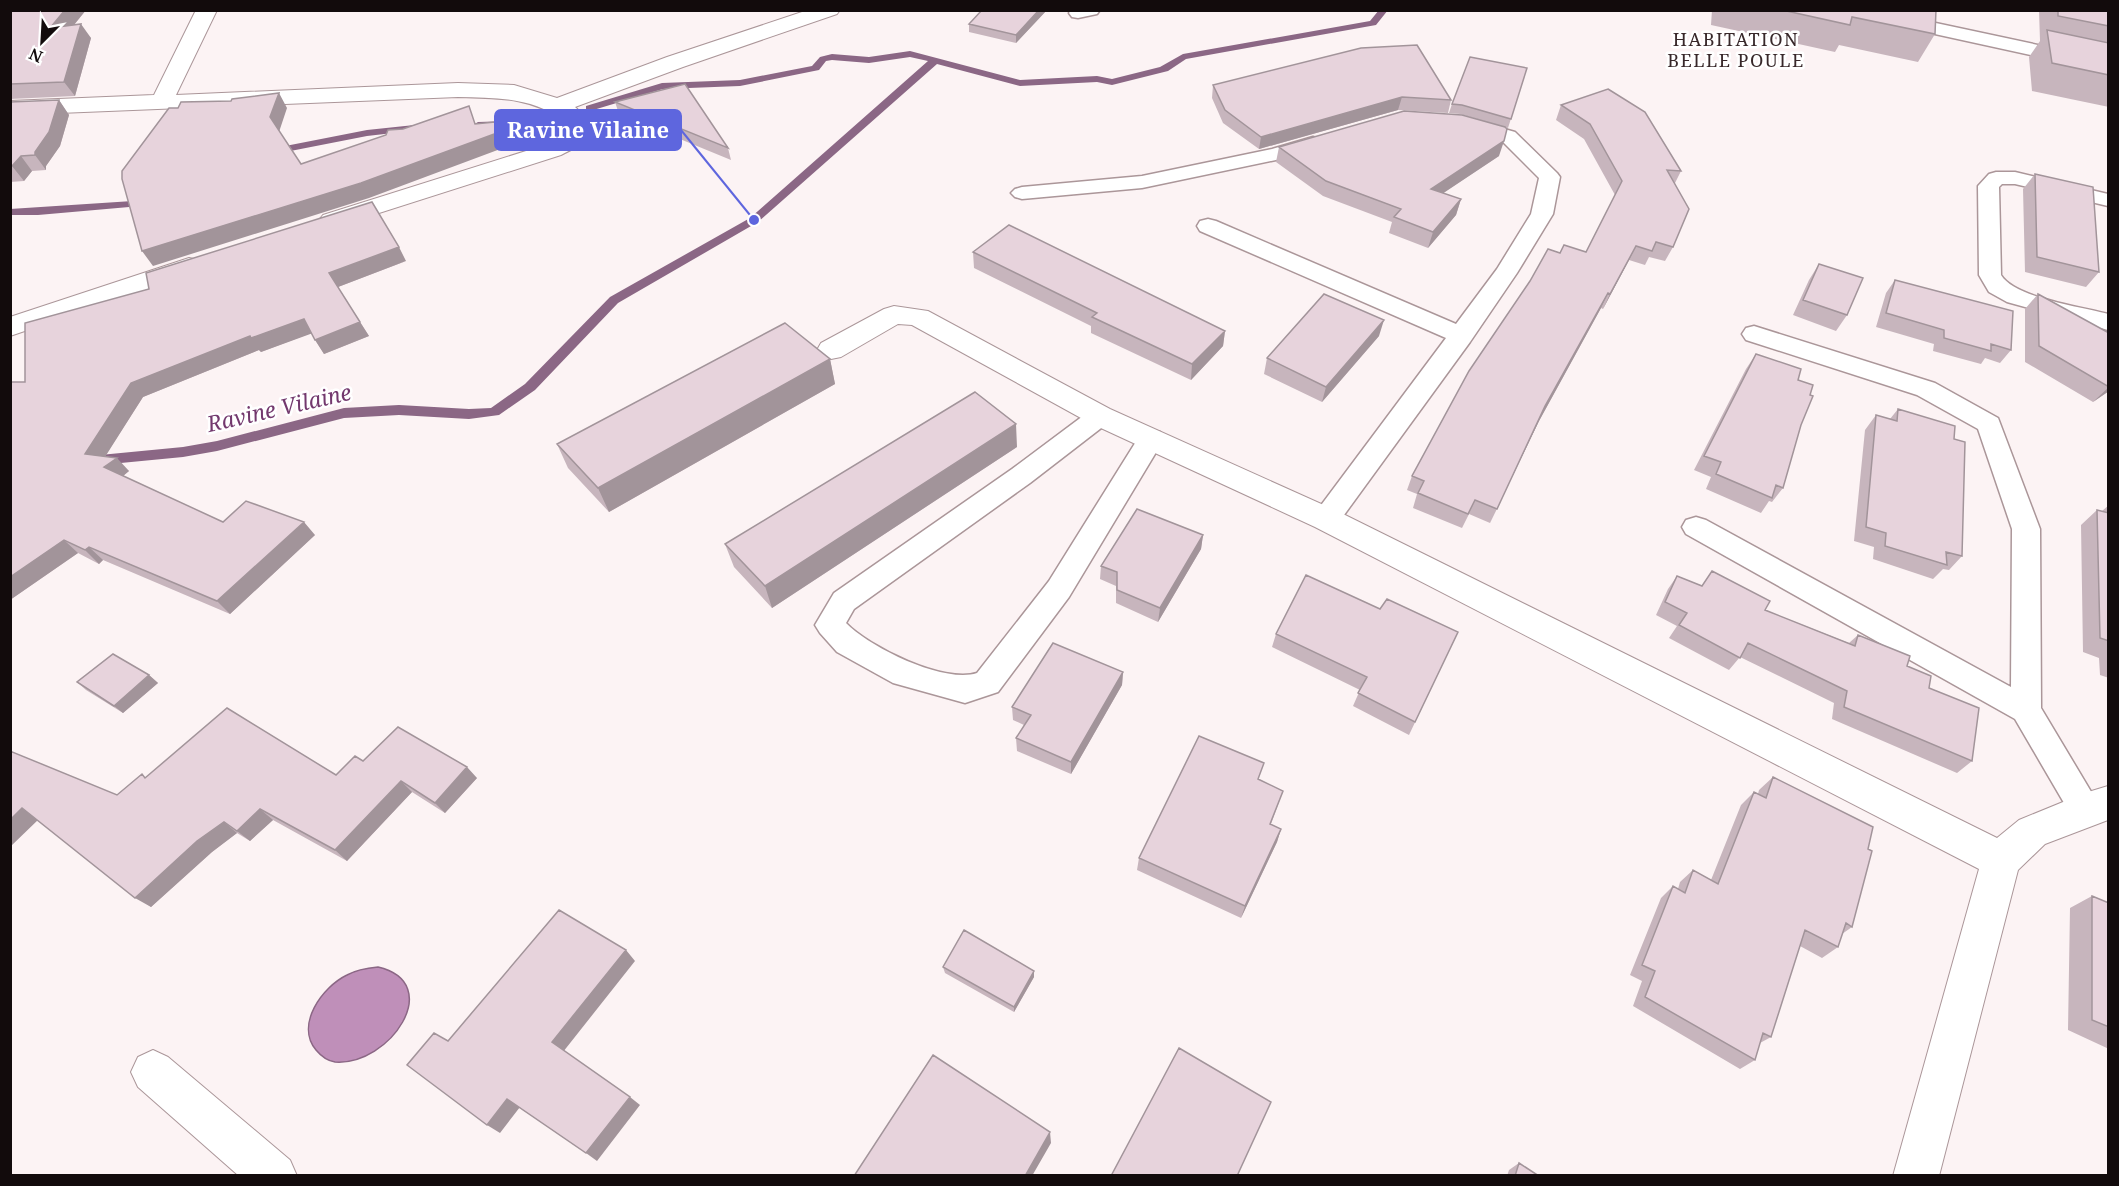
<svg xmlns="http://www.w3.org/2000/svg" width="2119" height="1186" viewBox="0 0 2119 1186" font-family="'Noto Serif',serif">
  <rect width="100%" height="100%" fill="#fcf3f4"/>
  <!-- water -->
  <path fill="#bf8fb9" stroke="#8b6785" stroke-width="1.5" d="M 378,967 C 446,983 390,1066 335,1062 C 328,1061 321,1056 316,1050 C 295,1025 322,987 347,975 C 356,970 367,968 378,967 Z"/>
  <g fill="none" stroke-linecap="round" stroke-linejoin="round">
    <!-- stream -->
    <path fill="#8b6785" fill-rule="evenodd" d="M 1379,10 L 1388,10 L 1376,25 L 1186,59 L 1168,71 L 1112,85 L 1097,82 L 1020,86 L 937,64 L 758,222 L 618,303 L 535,390 L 499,415 L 469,419 L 399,415 L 344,418 L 217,451 L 183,457 L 100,465 L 93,460 L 100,455 L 183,447 L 217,441 L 344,408 L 399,405 L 469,409 L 491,408 L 525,384 L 610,297 L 750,218 L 928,61 L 910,57 L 869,63 L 832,60 L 826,61 L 819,70 L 740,86 L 663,89 L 590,111 L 586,110 L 586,106 L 662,83 L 740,80 L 812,66 L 820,57 L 832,54 L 869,57 L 910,51 L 1020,80 L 1097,76 L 1112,79 L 1160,67 L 1183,54 L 1370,21 Z
      M 542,120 L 547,123 L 546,125 L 478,128 L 473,125 L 478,122 Z
      M 424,124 L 429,127 L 428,129 L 367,136 L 270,155 L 265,152 L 270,149 L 367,130 Z
      M 148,200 L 154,203 L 152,205 L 38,215 L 10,215 L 10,209 Z"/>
    <defs>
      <path id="lane" d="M 1071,10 L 1100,10 L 1097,14 L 1078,18 L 1072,17 L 1069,13 Z
        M 1839,10 L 1875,10 L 2108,60 L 2108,72 L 1848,15 Z
        M 1469,119 L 1515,132 L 1557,173 L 1560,177 L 1553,214 L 1517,273 L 1470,342 L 1336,526 L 1326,529 L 1316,526 L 1312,519 L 1316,512 L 1446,338 L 1200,231 L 1197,226 L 1200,221 L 1208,219 L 1216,221 L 1456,324 L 1497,269 L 1531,214 L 1539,178 L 1501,140 L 1462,129 L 1459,125 L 1462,121 Z
        M 1313,137 L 1320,139 L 1323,143 L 1320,147 L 1276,160 L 1142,188 L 1022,199 L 1015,197 L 1011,193 L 1015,189 L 1022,187 L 1142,176 L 1272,149 Z
        M 1996,172 L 2015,172 L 2108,194 L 2108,206 L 2015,184 L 2002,184 L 1999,187 L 2001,275 C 2015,298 2082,307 2108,314 L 2108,330 L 2007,302 L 1989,292 L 1979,275 L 1978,186 L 1989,174 Z
        M 1754,326 L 1935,383 L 1998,418 L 2040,529 L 2041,708 L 2096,800 L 2101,810 L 2096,820 L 2085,825 L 2074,820 L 2015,719 L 1686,534 L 1682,527 L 1686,520 L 1696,517 L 1706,520 L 2011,687 L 2012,529 L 1978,429 L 1917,395 L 1746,340 L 1742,334 L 1746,328 Z
        M 1100,407 L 1109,410 L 1113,416 L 1109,422 L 1030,483 L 854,609 L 846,623 C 869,647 944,684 977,673 L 1049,581 L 1142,432 L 1151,430 L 1160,432 L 1164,439 L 1069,597 L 998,692 L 965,703 L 893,683 L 837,652 L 820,633 L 815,625 L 834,593 L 1012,469 L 1091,410 Z"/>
      <path id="street" d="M 196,10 L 217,10 L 176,95 L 458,83 L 514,85 L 557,98 L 667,57 L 808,10 L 840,10 L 837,14 L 683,67 L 575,107 L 589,120 C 588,145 582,144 561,155 L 332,228 L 323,225 L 319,220 L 323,215 L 545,145 L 566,134 L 566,122 C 533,97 498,98 458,97 L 10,115 L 10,101 L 154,95 Z
        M 189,258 L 198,260 L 202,266 L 198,272 L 10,336 L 10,317 Z
        M 894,306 L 928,311 L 1110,409 L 1337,511 L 1997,838 L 2019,820 L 2085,793 L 2108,786 L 2108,820 L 2045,844 L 2018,870 L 1939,1176 L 1893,1176 L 1979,869 L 1315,527 L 1090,423 L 912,325 L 898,324 L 841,357 L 831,359 L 821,357 L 817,350 L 821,343 L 884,309 Z
        M 153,1050 L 168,1057 L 290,1160 L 297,1176 L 239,1176 L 138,1087 L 131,1072 L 138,1057 Z"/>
    </defs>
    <!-- lane casing -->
    <use href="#lane" stroke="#ab9699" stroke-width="3"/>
    <!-- street casing -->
    <use href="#street" stroke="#ab9699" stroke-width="2"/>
    <!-- lane -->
    <use href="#lane" fill="#fff" fill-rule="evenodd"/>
    <!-- street -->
    <use href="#street" fill="#fff" fill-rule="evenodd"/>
  </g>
  <!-- wall -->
  <path fill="#c7b5bd" d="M 11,10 L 86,10 L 74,25 L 91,38 L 75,96 L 10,99 Z
    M 982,10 L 1047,10 L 1016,43 L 969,32 L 969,24 Z
    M 1712,10 L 1936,10 L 1935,34 L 1918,62 L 1839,45 L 1835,52 L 1711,25 Z
    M 2039,10 L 2109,10 L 2109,107 L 2032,91 L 2029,57 L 2040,41 Z
    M 1527,68 L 1508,128 L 1460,114 L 1449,113 L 1452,104 Z
    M 1213,85 L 1451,100 L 1448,113 L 1398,110 L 1259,149 L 1223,123 L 1212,98 Z
    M 59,100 L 69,115 L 60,146 L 46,166 L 46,170 L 32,171 L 24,181 L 10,182 L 10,102 Z
    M 615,102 L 728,148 L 731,160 L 619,114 Z
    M 1561,105 L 1681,171 L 1675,183 L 1673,247 L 1665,261 L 1649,257 L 1645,265 L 1629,260 L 1603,309 L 1601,308 L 1539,421 L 1490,523 L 1469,514 L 1462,528 L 1413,508 L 1417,494 L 1407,490 L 1412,476 L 1560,253 L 1586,252 L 1615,195 L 1584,139 L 1556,120 Z
    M 1279,147 L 1499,156 L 1443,193 L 1461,199 L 1456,215 L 1428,248 L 1389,233 L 1392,222 L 1323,196 L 1276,162 Z
    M 2035,174 L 2099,272 L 2086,287 L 2025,272 L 2023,189 Z
    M 973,252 L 1225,331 L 1223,346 L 1191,380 L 1091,333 L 1091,326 L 974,268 Z
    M 406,261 L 338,287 L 369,336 L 324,354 L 311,333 L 261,352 L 259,350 L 143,397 L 105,456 L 129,471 L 123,476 L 223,522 L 315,535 L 230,614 L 103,560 L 99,564 L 78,553 L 10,600 L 25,382 Z
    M 1819,264 L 1847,315 L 1836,331 L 1793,315 L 1809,280 Z
    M 1895,280 L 2011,350 L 2000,363 L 1985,358 L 1981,364 L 1933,351 L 1934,344 L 1876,327 L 1886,293 Z
    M 2038,294 L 2109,333 L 2109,391 L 2093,402 L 2025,362 L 2025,309 Z
    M 1379,336 L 1322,402 L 1264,374 L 1267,358 Z
    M 1756,354 L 1798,380 L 1801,425 L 1783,488 L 1772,502 L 1769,501 L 1761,513 L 1706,489 L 1711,477 L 1694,470 L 1746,369 Z
    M 830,359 L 835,384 L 609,512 L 568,468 L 557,444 Z
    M 1898,409 L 1954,439 L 1962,556 L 1949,570 L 1943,569 L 1933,579 L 1873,559 L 1874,547 L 1854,541 L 1865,430 L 1876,415 L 1890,419 Z
    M 1017,447 L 772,608 L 734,567 L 725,544 Z
    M 2109,505 L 2109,678 L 2100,675 L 2099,658 L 2083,652 L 2081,525 L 2097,510 L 2102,511 Z
    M 1203,535 L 1201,549 L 1158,622 L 1116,603 L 1116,586 L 1100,579 L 1101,566 Z
    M 1677,576 L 1849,643 L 1858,635 L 1907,666 L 1929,688 L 1972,761 L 1957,773 L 1832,719 L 1834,703 L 1740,657 L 1729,670 L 1669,638 L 1677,626 L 1656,615 L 1668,589 Z
    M 1380,609 L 1458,632 L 1409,735 L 1353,706 L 1360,690 L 1272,647 L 1276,634 Z
    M 1123,672 L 1122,685 L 1071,774 L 1017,751 L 1016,738 L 1024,725 L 1013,720 L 1012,707 Z
    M 149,675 L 158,683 L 123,713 L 86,690 L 77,682 Z
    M 10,751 L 117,795 L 145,777 L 336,775 L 363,761 L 477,778 L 445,813 L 412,792 L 347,861 L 273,820 L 250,841 L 237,833 L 212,852 L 151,907 L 38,820 Z
    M 1773,777 L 1868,849 L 1852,927 L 1842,934 L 1838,947 L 1822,958 L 1800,946 L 1771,1037 L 1760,1043 L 1755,1060 L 1740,1069 L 1633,1006 L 1642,981 L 1630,975 L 1661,898 L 1673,886 L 1678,889 L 1680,882 L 1693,870 L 1711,880 L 1741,805 L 1754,792 L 1758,794 L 1759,790 Z
    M 1259,780 L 1283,791 L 1271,824 L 1281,829 L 1277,842 L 1241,918 L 1137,870 L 1139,858 Z
    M 2092,896 L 2109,903 L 2109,1049 L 2068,1030 L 2070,908 Z
    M 943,967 L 1034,971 L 1034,977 L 1014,1012 L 945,973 Z
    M 1519,1163 L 1539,1176 L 1507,1176 L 1509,1170 Z"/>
  <!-- shaded-wall -->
  <path fill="#a2949a" d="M 65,10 L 86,10 L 60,42 L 50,28 Z
    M 1039,10 L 1047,10 L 1016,43 L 1016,35 Z
    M 81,24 L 91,38 L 75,96 L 64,82 Z
    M 279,93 L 287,108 L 279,132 L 270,117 Z
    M 1402,97 L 1398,110 L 1259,149 L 1261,137 Z
    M 59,100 L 69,115 L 60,146 L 46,166 L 46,170 L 35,155 L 35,152 Z
    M 495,122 L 501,137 L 503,148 L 369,198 L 153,266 L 142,251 Z
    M 1504,141 L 1499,156 L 1427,204 L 1431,189 Z
    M 21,156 L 32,171 L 24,181 L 12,166 Z
    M 1461,199 L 1456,215 L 1428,248 L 1433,232 Z
    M 1636,246 L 1629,260 L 1603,309 L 1610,294 Z
    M 399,247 L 406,261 L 338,287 L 329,273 Z
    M 1608,293 L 1601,308 L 1539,421 L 1490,523 L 1545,406 Z
    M 304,319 L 313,333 L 261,352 L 259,350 L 143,397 L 98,468 L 85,454 L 131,383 L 250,336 Z
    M 1384,320 L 1379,336 L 1322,402 L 1326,387 Z
    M 360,322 L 369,336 L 324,354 L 315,340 Z
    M 1225,331 L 1223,346 L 1191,380 L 1192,364 Z
    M 830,359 L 835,384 L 609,512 L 598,488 Z
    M 2109,387 L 2109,391 L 2093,402 Z
    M 1016,424 L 1017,447 L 772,608 L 765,586 Z
    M 117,458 L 129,471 L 117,481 L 104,467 Z
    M 304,522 L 315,535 L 230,614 L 217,601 Z
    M 1203,535 L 1201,549 L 1158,622 L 1160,608 Z
    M 64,540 L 78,553 L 10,600 L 10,577 Z
    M 89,547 L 103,560 L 99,564 L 85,550 Z
    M 1123,672 L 1122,685 L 1071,774 L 1071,762 Z
    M 149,675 L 158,683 L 123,713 L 114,706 Z
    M 467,767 L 477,778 L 445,813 L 435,803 Z
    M 401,781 L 412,792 L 347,861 L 335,850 Z
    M 22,808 L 39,819 L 10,847 L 10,820 Z
    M 260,809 L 273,820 L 250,841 L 237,831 Z
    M 224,822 L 237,833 L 212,852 L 151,907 L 135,898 L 197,841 Z
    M 1281,829 L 1277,842 L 1241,918 L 1245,906 Z
    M 626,950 L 635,961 L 563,1052 L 552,1042 Z
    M 1034,971 L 1034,977 L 1014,1012 L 1014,1007 Z
    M 630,1097 L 640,1105 L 597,1161 L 586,1153 Z
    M 507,1099 L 520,1107 L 500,1133 L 487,1125 Z
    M 1050,1132 L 1051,1143 L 1032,1176 L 1025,1176 Z"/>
  <!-- building -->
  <path fill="#e7d3dc" stroke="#a2949a" stroke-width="1.5" d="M 11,10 L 65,10 L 50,28 L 81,24 L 64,82 L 10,84 Z
    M 982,10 L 1039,10 L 1016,35 L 969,24 Z
    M 1782,10 L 1936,10 L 1935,34 L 1852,17 L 1850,25 Z
    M 2058,10 L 2109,10 L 2109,26 L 2058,16 Z
    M 2047,30 L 2109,43 L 2109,75 L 2052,63 Z
    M 1417,45 L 1451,100 L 1402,97 L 1261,137 L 1225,110 L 1213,85 L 1361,48 Z
    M 1470,57 L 1527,68 L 1511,119 L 1462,105 L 1452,104 Z
    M 685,84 L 728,148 L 615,102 Z
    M 1608,89 L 1645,112 L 1681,171 L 1667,170 L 1689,209 L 1673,247 L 1656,242 L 1652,251 L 1636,246 L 1610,294 L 1608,293 L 1545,406 L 1497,509 L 1475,500 L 1468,514 L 1418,493 L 1424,481 L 1412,476 L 1469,371 L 1530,281 L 1548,249 L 1560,253 L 1564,245 L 1586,252 L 1622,181 L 1590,124 L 1561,105 Z
    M 279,93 L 270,117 L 301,164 L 386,135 L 388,130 L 403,129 L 469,106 L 475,124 L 495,122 L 497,133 L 361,183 L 142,251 L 122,179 L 122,171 L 169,108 L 178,108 L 181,102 L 231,101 L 232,99 Z
    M 59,100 L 49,132 L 35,152 L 35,155 L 21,156 L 12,166 L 10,166 L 10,102 Z
    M 1404,111 L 1462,115 L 1505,127 L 1507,129 L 1504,141 L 1431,189 L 1461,199 L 1433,232 L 1394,217 L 1401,209 L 1326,181 L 1279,147 Z
    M 2035,174 L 2093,187 L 2099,272 L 2037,257 Z
    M 372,202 L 399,247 L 329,273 L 360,322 L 315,340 L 304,319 L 251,338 L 250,336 L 131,383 L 85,454 L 117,458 L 104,467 L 223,522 L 246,501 L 304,522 L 217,601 L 89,547 L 85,550 L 64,540 L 10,577 L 10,382 L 25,382 L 25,323 L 149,289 L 146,273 Z
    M 1009,225 L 1225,331 L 1192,364 L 1092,317 L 1097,313 L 973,252 Z
    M 1819,264 L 1863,278 L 1847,315 L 1803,300 Z
    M 1895,280 L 2013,311 L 2011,350 L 1991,344 L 1991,351 L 1944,338 L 1944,330 L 1886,313 Z
    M 1324,294 L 1384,320 L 1326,387 L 1267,358 Z
    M 2038,294 L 2109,333 L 2109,387 L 2039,346 Z
    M 785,323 L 830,359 L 598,488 L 557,444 Z
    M 1756,354 L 1801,369 L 1798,380 L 1813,385 L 1810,395 L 1813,396 L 1801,425 L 1783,488 L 1776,485 L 1772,498 L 1716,474 L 1721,462 L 1704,456 Z
    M 975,392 L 1016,424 L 765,586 L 725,544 Z
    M 1898,409 L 1955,426 L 1954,439 L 1965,442 L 1962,556 L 1946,552 L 1947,565 L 1885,546 L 1886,533 L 1866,527 L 1876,415 L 1897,421 Z
    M 1137,509 L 1203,535 L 1160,608 L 1117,590 L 1117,572 L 1101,566 Z
    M 2097,510 L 2109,513 L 2109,641 L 2100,638 Z
    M 1712,571 L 1770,601 L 1765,610 L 1855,646 L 1858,635 L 1910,656 L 1907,666 L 1931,676 L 1929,688 L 1979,708 L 1972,761 L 1844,707 L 1847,691 L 1748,643 L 1740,658 L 1679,625 L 1687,613 L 1665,602 L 1677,576 L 1702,586 Z
    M 1306,575 L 1380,609 L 1387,599 L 1458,632 L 1415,722 L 1358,693 L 1367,677 L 1276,634 Z
    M 1053,643 L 1123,672 L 1071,762 L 1016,738 L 1031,715 L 1012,707 Z
    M 113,654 L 149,675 L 114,706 L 77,682 Z
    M 227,708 L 336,775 L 355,756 L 363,761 L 398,727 L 467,767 L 435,803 L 401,781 L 335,850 L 260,809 L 237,831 L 224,822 L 197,841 L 135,898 L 22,808 L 10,820 L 10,751 L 117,795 L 142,774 L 145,778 Z
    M 1199,736 L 1264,763 L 1258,779 L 1283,791 L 1270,824 L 1281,829 L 1245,906 L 1139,858 Z
    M 1773,777 L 1873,827 L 1868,849 L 1872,851 L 1852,927 L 1846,923 L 1838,947 L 1805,930 L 1771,1037 L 1763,1033 L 1755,1060 L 1645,997 L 1655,971 L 1642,965 L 1673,886 L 1685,893 L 1693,870 L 1718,884 L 1754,792 L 1766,798 Z
    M 2092,896 L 2109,903 L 2109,1027 L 2092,1020 Z
    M 559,910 L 626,950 L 552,1042 L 630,1097 L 586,1153 L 507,1099 L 487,1125 L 407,1065 L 434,1033 L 448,1041 Z
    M 964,930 L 1034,971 L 1014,1007 L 943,967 Z
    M 1179,1048 L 1271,1102 L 1237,1176 L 1111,1176 Z
    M 933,1055 L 1050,1132 L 1025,1176 L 854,1176 Z
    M 1519,1163 L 1539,1176 L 1515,1176 Z"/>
  <g text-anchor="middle" stroke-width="5" stroke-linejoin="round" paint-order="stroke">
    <!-- far-neighbourhood labels -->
    <g font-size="18" letter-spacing="1.5" fill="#38282a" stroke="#fff">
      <text x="1736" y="46">HABITATION<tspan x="1736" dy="21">BELLE POULE</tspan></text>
    </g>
    <!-- water labels -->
    <g font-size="22" font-style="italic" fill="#73396e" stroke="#fff">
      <text transform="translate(279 408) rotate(-13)" y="8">Ravine Vilaine</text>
    </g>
  </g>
  <!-- callouts -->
  <path fill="none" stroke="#5e66de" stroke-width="2" d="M754 220L681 130"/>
  <circle fill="#5e66de" stroke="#fff" stroke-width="2" cx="754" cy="220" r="6"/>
  <rect fill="#5e66de" stroke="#5e66de" stroke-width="2" x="495" y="110" width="186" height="40" rx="6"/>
  <g font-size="22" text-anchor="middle" font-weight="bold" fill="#fff">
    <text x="588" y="138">Ravine Vilaine</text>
  </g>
  <!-- border -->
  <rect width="2119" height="1186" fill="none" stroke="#120b0c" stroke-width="24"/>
  <!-- north arrow -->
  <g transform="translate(42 42) rotate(204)" stroke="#ffffff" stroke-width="4.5" paint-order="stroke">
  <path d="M0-4.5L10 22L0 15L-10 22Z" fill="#120b0c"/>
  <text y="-9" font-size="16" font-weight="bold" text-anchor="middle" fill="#120b0c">N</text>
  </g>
</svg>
